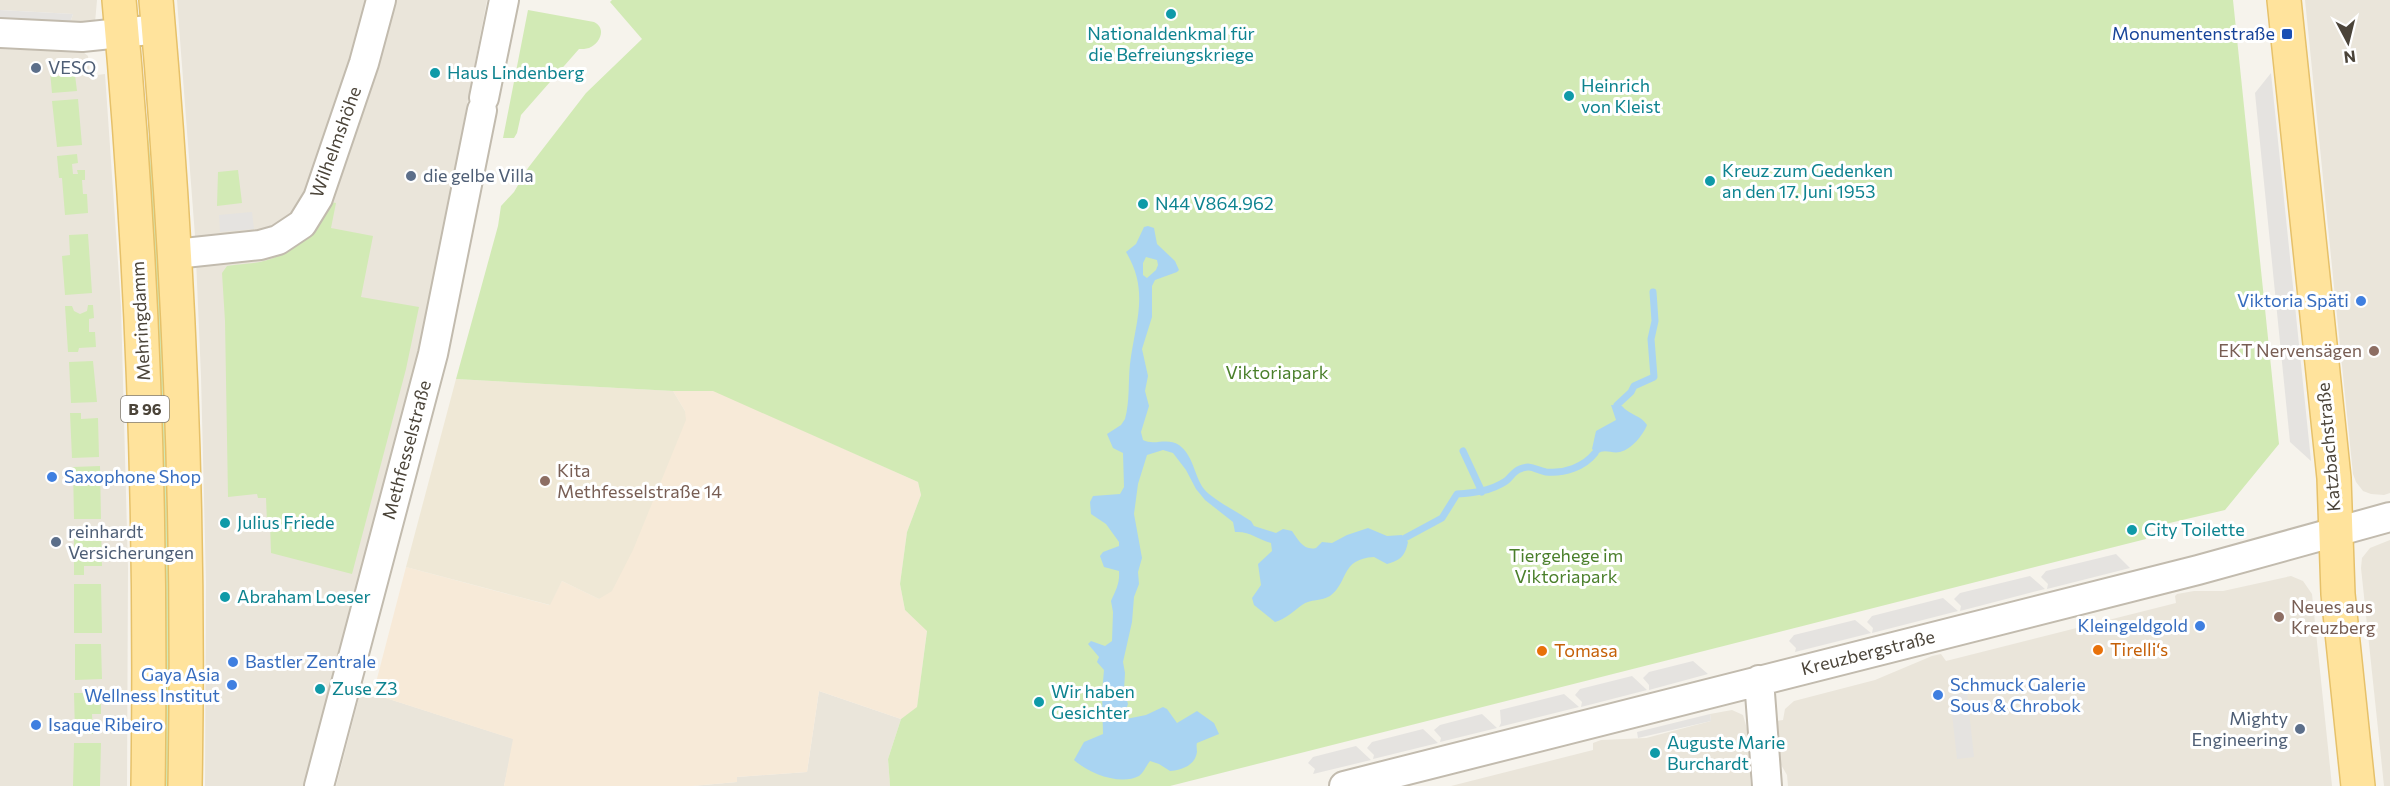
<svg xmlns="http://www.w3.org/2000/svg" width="2390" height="786" viewBox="0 0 2390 786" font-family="Commissioner,sans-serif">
  <rect width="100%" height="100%" fill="#f6f3ec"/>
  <!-- residential -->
  <path fill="#eae5da" d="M 0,0 L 97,0 L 95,23 L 69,26 L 73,14 L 0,10 Z
    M 177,0 L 487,0 L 423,336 L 304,786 L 205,786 L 206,582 L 201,376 L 195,236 Z
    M 2305,0 L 2390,0 L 2390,493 L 2384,495 L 2371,494 L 2363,491 L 2356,482 L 2353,474 Z
    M 0,49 L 83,52 L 88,56 L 90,76 L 105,74 L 121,306 L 128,569 L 127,786 L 0,786 Z
    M 2390,540 L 2390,786 L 2384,786 L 2361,568 L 2362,558 L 2370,548 Z
    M 2291,576 L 2303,581 L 2312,594 L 2332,786 L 1788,786 L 1787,775 L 1780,763 L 1777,721 L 1783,720 L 1785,709 L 1794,701 L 1875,680 L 1932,656 L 1941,654 L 1946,661 L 2176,603 L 2175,596 L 2177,594 L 2194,591 L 2223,591 Z
    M 361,690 L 514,739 L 504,786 L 336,786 Z
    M 819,691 L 901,719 L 888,759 L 890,786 L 692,786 L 737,782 L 737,777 L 807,772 Z
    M 1732,710 L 1743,715 L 1747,729 L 1750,729 L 1757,763 L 1750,779 L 1751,786 L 1451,786 L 1593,750 L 1593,743 L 1601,740 L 1646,738 L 1711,721 L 1710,714 Z"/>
  <!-- commercial -->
  <path fill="#f7ead8" d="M 713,390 L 918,482 L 921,495 L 907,532 L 900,584 L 905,610 L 927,630 L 917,708 L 901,719 L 819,691 L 807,772 L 737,777 L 737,782 L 692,786 L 504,786 L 513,739 L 373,694 L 406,567 L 549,605 L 562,581 L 599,599 L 685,411 L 673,391 Z"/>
  <!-- education -->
  <path fill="#efe8d6" d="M 456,379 L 673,391 L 685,411 L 686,420 L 633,550 L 612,591 L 599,599 L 562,581 L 550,605 L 406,567 Z"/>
  <!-- green -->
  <path fill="#d2eab5" d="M 612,0 L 2233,0 L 2279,444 L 2225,510 L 2144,529 L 2146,539 L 1170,786 L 890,786 L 888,759 L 901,719 L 917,707 L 927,631 L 905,610 L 900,584 L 907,532 L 921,495 L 918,482 L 713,391 L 673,391 L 456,379 L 498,226 L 501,206 L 514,192 L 528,168 L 586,93 L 642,39 L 610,2 Z
    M 528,10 L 594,22 C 607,28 600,44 589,48 C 586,49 582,49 579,49 L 521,115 L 517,133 L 514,138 L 503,138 Z
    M 136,59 L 141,59 L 151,166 L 161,224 L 165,272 L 173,786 L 160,786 Z
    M 50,71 L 57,71 L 58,76 L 75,75 L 77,91 L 52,93 Z
    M 78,99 L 82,145 L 57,147 L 52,101 Z
    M 77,154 L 78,163 L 72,164 L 73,174 L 78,174 L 77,170 L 85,170 L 85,180 L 82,180 L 83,194 L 87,194 L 88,213 L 65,215 L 62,178 L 59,178 L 57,156 Z
    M 238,170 L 242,203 L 217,206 L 218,172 Z
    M 330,202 L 336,203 L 331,228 L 373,236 L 361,297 L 419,307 L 406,369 L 352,574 L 271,553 L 270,523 L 267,523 L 266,498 L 258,498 L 257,494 L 228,497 L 225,321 L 222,273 L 227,266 C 238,264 250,264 260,262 C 292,255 317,231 330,202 Z
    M 88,234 L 92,293 L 65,295 L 62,256 L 70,255 L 69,235 Z
    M 88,305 L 93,305 L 94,318 L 89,319 L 89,332 L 95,332 L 96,347 L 79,348 L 78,352 L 68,352 L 65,306 L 72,306 L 74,311 L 80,314 L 87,311 Z
    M 93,361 L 97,402 L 71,403 L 69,362 Z
    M 70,413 L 81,413 L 81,419 L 98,418 L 99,457 L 72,458 Z
    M 100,466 L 101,519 L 74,519 L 73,467 Z
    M 74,528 L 101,528 L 102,566 L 84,566 L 84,575 L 74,575 Z
    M 74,584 L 101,584 L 102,633 L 74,633 Z
    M 75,644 L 101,644 L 102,679 L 75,680 Z
    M 74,693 L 101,693 L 101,714 L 92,714 L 93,734 L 75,734 Z
    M 74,743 L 101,743 L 100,786 L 73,786 Z"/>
  <!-- parking -->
  <path fill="#e5e3e0" d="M 0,10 L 73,14 L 69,26 L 0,26 Z
    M 2271,73 L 2311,461 L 2290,442 L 2255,93 Z
    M 252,212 L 254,229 L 220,232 L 219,215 Z
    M 2116,554 L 2130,568 L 2047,589 L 2048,584 L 2041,577 L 2046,571 Z
    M 2030,576 L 2045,589 L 1960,611 L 1961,606 L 1954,599 L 1960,593 Z
    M 1943,598 L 1958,611 L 1872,633 L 1873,628 L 1867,622 L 1872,616 Z
    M 1855,620 L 1871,633 L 1795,652 L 1796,648 L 1789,641 L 1794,635 Z
    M 1693,661 L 1708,674 L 1649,690 L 1649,685 L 1643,678 L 1649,672 Z
    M 1632,676 L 1647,690 L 1581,707 L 1582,702 L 1575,695 L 1580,689 Z
    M 1967,693 L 1974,757 L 1957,759 L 1950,695 Z
    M 1564,694 L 1579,707 L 1499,727 L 1501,723 L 1500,710 Z
    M 1482,714 L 1497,728 L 1440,742 L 1441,738 L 1434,730 L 1440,725 Z
    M 1710,714 L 1711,721 L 1638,738 L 1637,732 Z
    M 1423,729 L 1438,743 L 1373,759 L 1374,755 L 1367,748 L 1372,742 Z
    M 1356,746 L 1371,760 L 1313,774 L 1315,769 L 1308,763 L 1313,757 Z"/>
  <!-- water -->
  <path fill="#a9d4f2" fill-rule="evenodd" d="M 1148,226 L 1154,228 L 1157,244 L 1175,261 L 1179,270 L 1177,272 L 1155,280 L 1152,286 L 1152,317 L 1142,349 L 1148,376 L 1145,391 L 1149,406 L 1141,432 L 1143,440 C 1154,446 1167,437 1179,445 C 1194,456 1194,476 1204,489 C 1212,499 1239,513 1251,521 L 1254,526 L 1276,533 L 1283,529 L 1292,531 C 1298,540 1304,551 1316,548 L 1322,542 L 1332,543 L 1347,535 L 1368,528 L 1387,536 L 1402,535 L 1408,542 C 1405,556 1401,560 1387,564 L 1374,557 C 1340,559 1349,582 1330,596 C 1322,601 1310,599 1302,605 C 1294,611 1285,619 1275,622 L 1254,605 L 1252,598 L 1261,585 L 1258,564 L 1272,551 L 1271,543 C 1257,539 1250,531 1235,532 L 1233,522 L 1205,500 L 1196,489 L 1186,470 L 1173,453 L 1163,450 L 1147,455 L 1138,484 L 1134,514 L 1142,558 L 1138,572 L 1139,584 L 1134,597 L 1132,622 L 1123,662 L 1125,673 L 1124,690 L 1128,704 L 1123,717 L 1126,719 L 1146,715 L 1163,707 L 1167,709 L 1177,723 L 1197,711 L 1214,723 L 1219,734 L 1197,743 C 1196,746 1197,749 1197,752 C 1195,766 1181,770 1170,771 L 1159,764 L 1150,761 C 1146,766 1144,772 1139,776 C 1120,786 1088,773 1074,760 L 1084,742 L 1103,734 L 1102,693 L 1104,670 L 1097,662 L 1099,657 L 1088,644 L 1091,641 L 1105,646 L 1112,641 L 1113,612 L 1111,601 C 1116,590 1120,583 1119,571 L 1104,567 L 1100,556 L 1103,552 L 1119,546 L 1119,542 L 1106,524 L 1091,514 L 1090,502 L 1093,496 L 1120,494 L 1124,487 L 1123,453 L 1113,448 L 1107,434 L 1121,425 L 1125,419 C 1130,401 1128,382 1130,364 C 1135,322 1150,292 1126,252 L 1136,244 L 1144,227 ZM 1146,257 L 1157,260 L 1158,265 L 1156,270 L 1147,278 L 1143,275 L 1143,263 Z
    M 1611,405 L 1622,406 C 1629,415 1641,415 1647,425 C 1643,435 1632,449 1620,452 C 1611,454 1605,448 1597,454 L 1592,449 L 1596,431 L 1616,420 Z"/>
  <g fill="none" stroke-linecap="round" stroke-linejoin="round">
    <!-- stream -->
    <path stroke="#a9d4f2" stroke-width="7" d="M 1617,405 L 1631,392 L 1634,386 L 1654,377 L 1651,339 L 1655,321 L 1653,292
      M 1463,451 L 1482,492
      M 1405,538 L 1442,518 L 1457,494 C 1474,493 1491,491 1506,481 C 1511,477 1514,471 1520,469 C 1531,464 1535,470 1546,472 C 1564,474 1584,467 1595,453"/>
    <defs>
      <path id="minor" d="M 0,33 L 82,37 L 159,29
        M 484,98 L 504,0
        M 175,254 L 260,245 L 278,240 L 302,224 L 318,198 L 364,63 L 381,0
        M 1759,680 L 1767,786
        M 319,786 L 433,354 L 482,110
        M 1344,786 L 2198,570 L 2390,517"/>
      <path id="major" d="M 119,0 C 143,262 152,523 148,786
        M 156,0 C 179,262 190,524 185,786
        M 2284,0 L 2334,478 L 2338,594 L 2358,786"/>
    </defs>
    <!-- minor casing -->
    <use href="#minor" stroke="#c2bbae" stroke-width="32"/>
    <!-- major casing -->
    <use href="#major" stroke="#e6c16a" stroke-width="36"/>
    <!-- minor -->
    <use href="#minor" stroke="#fff" stroke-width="28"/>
    <!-- major -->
    <use href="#major" stroke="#ffe39c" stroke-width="33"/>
  </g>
  <!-- markers -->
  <g fill="#0f9aa8" stroke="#fff" stroke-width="2">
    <circle cx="1171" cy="14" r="6"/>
    <circle cx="435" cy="73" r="6"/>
    <circle cx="1569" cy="96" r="6"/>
    <circle cx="1710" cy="181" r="6"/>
    <circle cx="1143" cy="204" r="6"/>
    <circle cx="225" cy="523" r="6"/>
    <circle cx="2132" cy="530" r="6"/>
    <circle cx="225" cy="597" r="6"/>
    <circle cx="320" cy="689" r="6"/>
    <circle cx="1039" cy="702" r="6"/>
    <circle cx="1655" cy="753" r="6"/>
  </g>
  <rect fill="#1a4fb4" stroke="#fff" stroke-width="2" x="2281" y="28" width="12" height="12" rx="3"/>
  <g fill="#5c6f8a" stroke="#fff" stroke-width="2">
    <circle cx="36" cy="68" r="6"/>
    <circle cx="411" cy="176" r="6"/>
    <circle cx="56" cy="542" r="6"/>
    <circle cx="2300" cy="729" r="6"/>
  </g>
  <g fill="#3f7fe0" stroke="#fff" stroke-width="2">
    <circle cx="2361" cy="301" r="6"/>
    <circle cx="52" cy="477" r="6"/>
    <circle cx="2200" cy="626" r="6"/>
    <circle cx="233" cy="662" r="6"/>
    <circle cx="232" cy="685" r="6"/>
    <circle cx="1938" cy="695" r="6"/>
    <circle cx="36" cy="725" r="6"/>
  </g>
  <g fill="#8d6e63" stroke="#fff" stroke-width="2">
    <circle cx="2374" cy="351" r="6"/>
    <circle cx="545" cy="481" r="6"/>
    <circle cx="2279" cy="617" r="6"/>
  </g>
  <g fill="#e8710a" stroke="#fff" stroke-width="2">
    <circle cx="2098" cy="650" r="6"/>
    <circle cx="1542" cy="651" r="6"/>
  </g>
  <g text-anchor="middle" stroke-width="6" stroke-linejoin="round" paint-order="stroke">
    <!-- shield labels -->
    <rect fill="#fff" stroke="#817c74" stroke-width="1.5" x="121" y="396" width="48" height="26" rx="4.5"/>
    <g font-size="16" font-weight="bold" fill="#4b4439">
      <text x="145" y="415">B 96</text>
    </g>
    <!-- culture labels -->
    <g font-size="18" fill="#0d838f" stroke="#fff" text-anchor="start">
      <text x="1171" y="40" text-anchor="middle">Nationaldenkmal für<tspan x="1171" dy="21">die Befreiungskriege</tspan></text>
      <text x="447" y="79">Haus Lindenberg</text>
      <text x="1581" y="92">Heinrich<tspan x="1581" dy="21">von Kleist</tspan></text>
      <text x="1722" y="177">Kreuz zum Gedenken<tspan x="1722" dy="21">an den 17. Juni 1953</tspan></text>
      <text x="1155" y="210">N44 V864.962</text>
      <text x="237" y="529">Julius Friede</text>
      <text x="2144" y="536">City Toilette</text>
      <text x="237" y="603">Abraham Loeser</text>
      <text x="332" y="695">Zuse Z3</text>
      <text x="1051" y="698">Wir haben<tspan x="1051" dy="21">Gesichter</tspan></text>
      <text x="1667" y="749">Auguste Marie<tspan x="1667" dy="21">Burchardt</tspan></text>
    </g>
    <!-- transit labels -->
    <g font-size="18" fill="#164399" stroke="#fff" text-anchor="end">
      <text x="2275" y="40">Monumentenstraße</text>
    </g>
    <!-- service labels -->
    <g font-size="18" fill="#4e5e75" stroke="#fff" text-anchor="start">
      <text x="48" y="74">VESQ</text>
      <text x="423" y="182">die gelbe Villa</text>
      <text x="68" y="538">reinhardt<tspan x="68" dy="21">Versicherungen</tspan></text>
      <text x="2288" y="725" text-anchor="end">Mighty<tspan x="2288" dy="21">Engineering</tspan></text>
    </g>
    <!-- street labels -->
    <g font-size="18" fill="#4b4439" stroke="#fff">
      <text transform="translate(336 142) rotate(-70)" y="6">Wilhelmshöhe</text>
      <text transform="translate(141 321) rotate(-93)" y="6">Mehringdamm</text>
      <text transform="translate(2329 447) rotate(-95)" y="6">Katzbachstraße</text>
      <text transform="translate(407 450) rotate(-75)" y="6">Methfesselstraße</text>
      <text transform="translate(1868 653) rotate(-14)" y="6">Kreuzbergstraße</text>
    </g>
    <!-- shop labels -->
    <g font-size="18" fill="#366cbe" stroke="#fff" text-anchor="start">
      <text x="2349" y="307" text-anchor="end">Viktoria Späti</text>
      <text x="64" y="483">Saxophone Shop</text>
      <text x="2188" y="632" text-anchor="end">Kleingeldgold</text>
      <text x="245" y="668">Bastler Zentrale</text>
      <text x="220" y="681" text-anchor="end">Gaya Asia<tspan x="220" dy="21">Wellness Institut</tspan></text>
      <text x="1950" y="691">Schmuck Galerie<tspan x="1950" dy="21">Sous &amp; Chrobok</tspan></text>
      <text x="48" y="731">Isaque Ribeiro</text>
    </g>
    <!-- education labels -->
    <g font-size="18" fill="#785e54" stroke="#fff" text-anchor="start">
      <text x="2362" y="357" text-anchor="end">EKT Nervensägen</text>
      <text x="557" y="477">Kita<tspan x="557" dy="21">Methfesselstraße 14</tspan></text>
      <text x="2291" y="613">Neues aus<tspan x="2291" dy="21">Kreuzberg</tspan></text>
    </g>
    <!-- park labels -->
    <g font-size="18" fill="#4a7f2a" stroke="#fff">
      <text x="1277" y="379">Viktoriapark</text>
      <text x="1566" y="562">Tiergehege im<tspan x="1566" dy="21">Viktoriapark</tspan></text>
    </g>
    <!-- food labels -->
    <g font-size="18" fill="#c56008" stroke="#fff" text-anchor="start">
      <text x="2110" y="656">Tirelli‘s</text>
      <text x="1554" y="657">Tomasa</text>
    </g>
  </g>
  <!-- north arrow -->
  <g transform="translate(2348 42) rotate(173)" stroke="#ffffff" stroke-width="4.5" paint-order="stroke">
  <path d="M0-4.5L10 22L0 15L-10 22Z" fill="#4b4439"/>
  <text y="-9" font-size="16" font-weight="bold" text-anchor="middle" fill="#4b4439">N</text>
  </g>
</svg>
